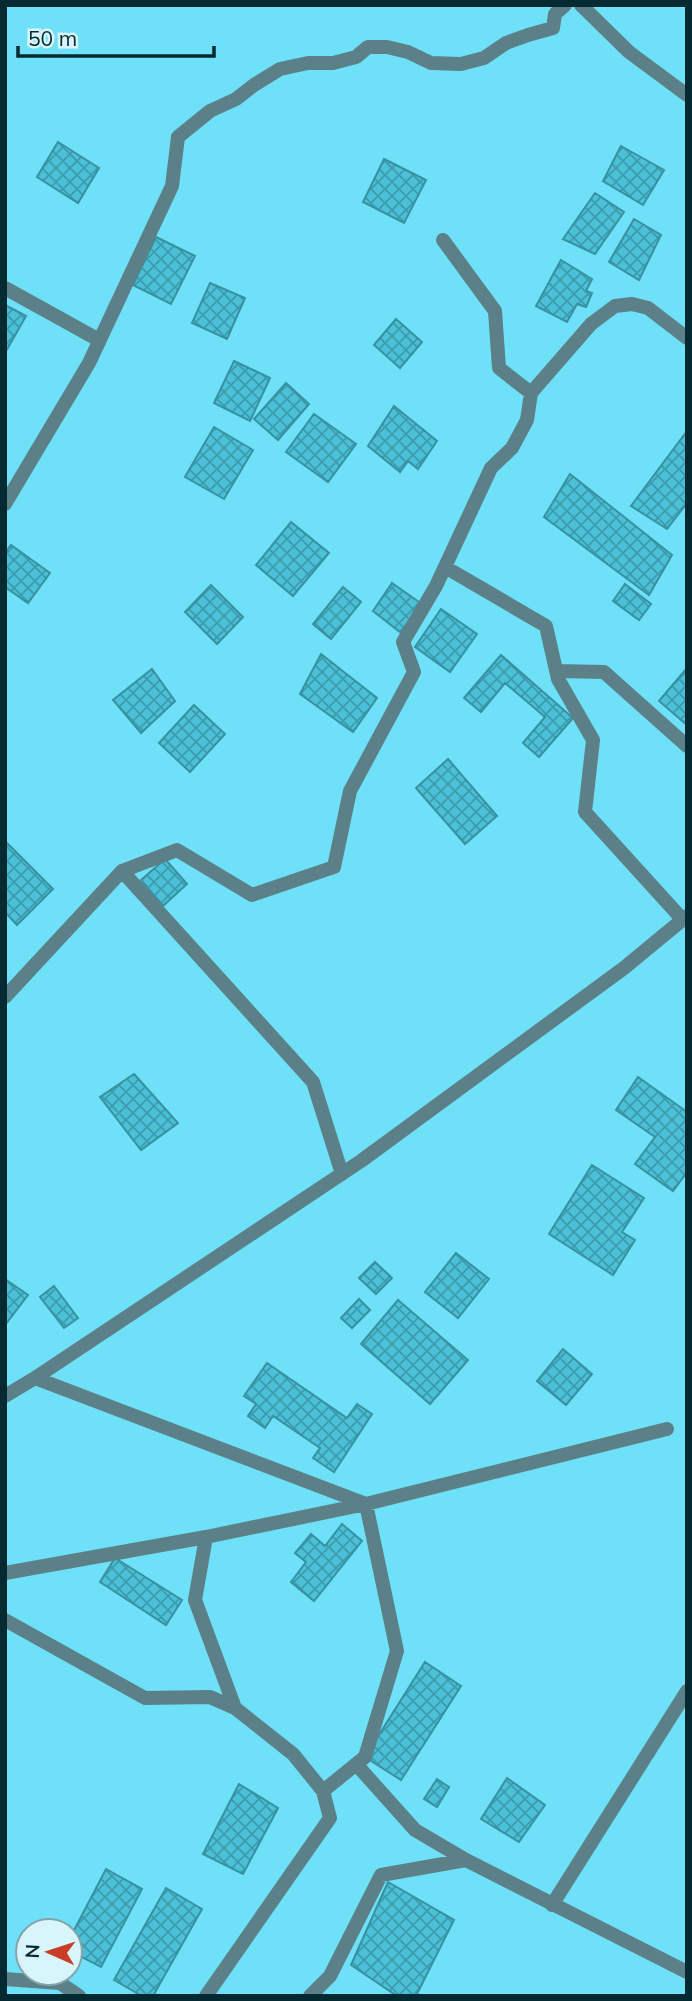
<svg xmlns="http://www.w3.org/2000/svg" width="692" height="2001" viewBox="0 0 692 2001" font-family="Mulish,sans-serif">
  <defs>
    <pattern id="building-cross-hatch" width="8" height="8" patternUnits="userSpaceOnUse" patternTransform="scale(1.75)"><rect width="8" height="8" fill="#4bc0d6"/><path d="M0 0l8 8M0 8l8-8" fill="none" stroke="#3c9cae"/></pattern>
  </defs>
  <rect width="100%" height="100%" fill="#6ee0f7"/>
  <!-- building -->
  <path fill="url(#building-cross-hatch)" stroke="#3891a1" stroke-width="2" d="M 58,142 L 99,168 L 78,203 L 37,177 Z
    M 621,146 L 664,170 L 643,205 L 603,181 Z
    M 384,159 L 426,180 L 404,223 L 363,202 Z
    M 595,193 L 624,212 L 595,254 L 563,239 Z
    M 634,219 L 661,235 L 639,280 L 609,262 Z
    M 156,237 L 195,256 L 171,304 L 133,285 Z
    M 561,260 L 592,279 L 586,291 L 592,293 L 586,307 L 577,304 L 567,322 L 536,306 Z
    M 210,283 L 245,298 L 227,339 L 192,323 Z
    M 5,305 L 26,316 L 5,353 Z
    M 396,319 L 422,342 L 400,368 L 374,345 Z
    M 234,361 L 270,378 L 250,421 L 214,403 Z
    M 286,383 L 309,404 L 278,440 L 254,419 Z
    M 394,406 L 437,441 L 418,469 L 408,461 L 400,472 L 368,446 Z
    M 314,414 L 356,444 L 328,482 L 286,452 Z
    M 214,427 L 253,450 L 224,499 L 185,477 Z
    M 687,431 L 687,503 L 667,529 L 631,506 Z
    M 570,474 L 672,555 L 649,595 L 544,517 Z
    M 291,522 L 329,553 L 293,596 L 256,565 Z
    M 11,545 L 50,573 L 28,603 L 5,587 L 5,553 Z
    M 392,583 L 423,605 L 400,632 L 373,611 Z
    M 625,584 L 651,604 L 639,620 L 613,601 Z
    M 211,585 L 243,617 L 217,644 L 185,612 Z
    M 343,587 L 361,602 L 331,639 L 313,624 Z
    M 441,609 L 477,634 L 450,672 L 415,647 Z
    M 321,654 L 377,698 L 353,732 L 300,694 Z
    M 501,655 L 573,718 L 539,757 L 523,743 L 545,717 L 505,683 L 481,712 L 464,698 Z
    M 687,668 L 687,725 L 659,701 Z
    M 152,669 L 175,701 L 141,733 L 113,700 Z
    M 194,705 L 225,734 L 190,772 L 159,743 Z
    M 448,759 L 497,816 L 465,844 L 416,788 Z
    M 5,841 L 53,889 L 17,925 L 5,912 Z
    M 165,859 L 187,884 L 163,906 L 141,880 Z
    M 134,1074 L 178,1123 L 141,1150 L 100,1097 Z
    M 638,1077 L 687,1112 L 687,1172 L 673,1191 L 635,1164 L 655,1137 L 616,1110 Z
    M 592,1165 L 644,1198 L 622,1232 L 635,1240 L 613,1275 L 549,1234 Z
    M 456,1253 L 489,1279 L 458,1318 L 425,1292 Z
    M 375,1262 L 392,1278 L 376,1294 L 359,1278 Z
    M 5,1279 L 28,1295 L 5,1325 Z
    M 54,1286 L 78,1318 L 64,1328 L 40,1297 Z
    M 359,1299 L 370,1310 L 352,1328 L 341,1318 Z
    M 398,1300 L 468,1360 L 430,1404 L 361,1344 Z
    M 563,1349 L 592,1374 L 566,1405 L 537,1381 Z
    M 267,1363 L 347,1418 L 357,1404 L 372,1414 L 334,1472 L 313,1458 L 320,1448 L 273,1416 L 265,1428 L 248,1416 L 256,1404 L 244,1396 Z
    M 342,1524 L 362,1541 L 314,1601 L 291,1582 L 306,1562 L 295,1553 L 311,1534 L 325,1546 Z
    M 115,1558 L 182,1600 L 166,1625 L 100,1582 Z
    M 425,1662 L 461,1686 L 401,1780 L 365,1757 Z
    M 507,1778 L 545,1805 L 519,1842 L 481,1819 Z
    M 437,1779 L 449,1787 L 437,1807 L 424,1799 Z
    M 239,1784 L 278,1808 L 243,1874 L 203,1854 Z
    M 106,1869 L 142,1889 L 101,1967 L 70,1951 L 70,1938 Z
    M 388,1882 L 454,1920 L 416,1996 L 397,1996 L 351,1965 Z
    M 166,1888 L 202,1909 L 153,1996 L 142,1996 L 114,1980 Z"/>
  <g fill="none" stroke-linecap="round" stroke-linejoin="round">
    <!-- minor -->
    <path stroke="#5c8087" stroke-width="14" d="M 581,5 L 629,52 L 687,95
      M 443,240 L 495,311 L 499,368 L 531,393
      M 5,288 L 99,340
      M 5,504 L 89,363 L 172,186 L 178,137 L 210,111 L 236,99 L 254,85 L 280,69 L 308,63 L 333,63 L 356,57 L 368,47 L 387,47 L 408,52 L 431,63 L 461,64 L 484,58 L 506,43 L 528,35 L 553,28 L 555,14 L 565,5
      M 445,567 L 546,626 L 558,679 L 593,740 L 585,812 L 683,920
      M 556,671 L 604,672 L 687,746
      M 122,871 L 177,850 L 252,895 L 334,867 L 350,791 L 414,672 L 403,642 L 436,586 L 491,468 L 512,448 L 527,420 L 531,393 L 591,324 L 615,306 L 632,304 L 648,308 L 687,338
      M 5,997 L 122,871 L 313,1082 L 342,1174
      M 35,1378 L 366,1504 L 397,1651 L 365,1757 L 323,1791 L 330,1818 L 206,1996
      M 5,1396 L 35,1378 L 361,1161 L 624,968 L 687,916
      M 206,1537 L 195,1600 L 235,1708
      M 5,1573 L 206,1537 L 366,1504 L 667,1429
      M 5,1620 L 145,1698 L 210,1697 L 235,1708 L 293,1754 L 323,1791
      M 356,1764 L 415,1830 L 466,1860
      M 552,1905 L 687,1691
      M 5,1979 L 60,1983 L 79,1996
      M 310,1996 L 330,1976 L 381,1875 L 466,1860 L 687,1972"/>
  </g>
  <!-- border -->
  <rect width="692" height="2001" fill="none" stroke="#042a31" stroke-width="14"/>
  <!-- north arrow -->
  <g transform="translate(49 1952) rotate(273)"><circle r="33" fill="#d7f5fb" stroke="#83a4aa" stroke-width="2"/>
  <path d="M0-5L12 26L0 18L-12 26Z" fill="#c93e26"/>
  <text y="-10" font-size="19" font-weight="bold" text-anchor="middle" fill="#042a31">N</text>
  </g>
  <!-- scale -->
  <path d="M18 46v10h196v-10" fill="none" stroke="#042a31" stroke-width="3.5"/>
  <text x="28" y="46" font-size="21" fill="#042a31" stroke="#d7f5fb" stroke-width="5" paint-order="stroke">50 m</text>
</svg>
